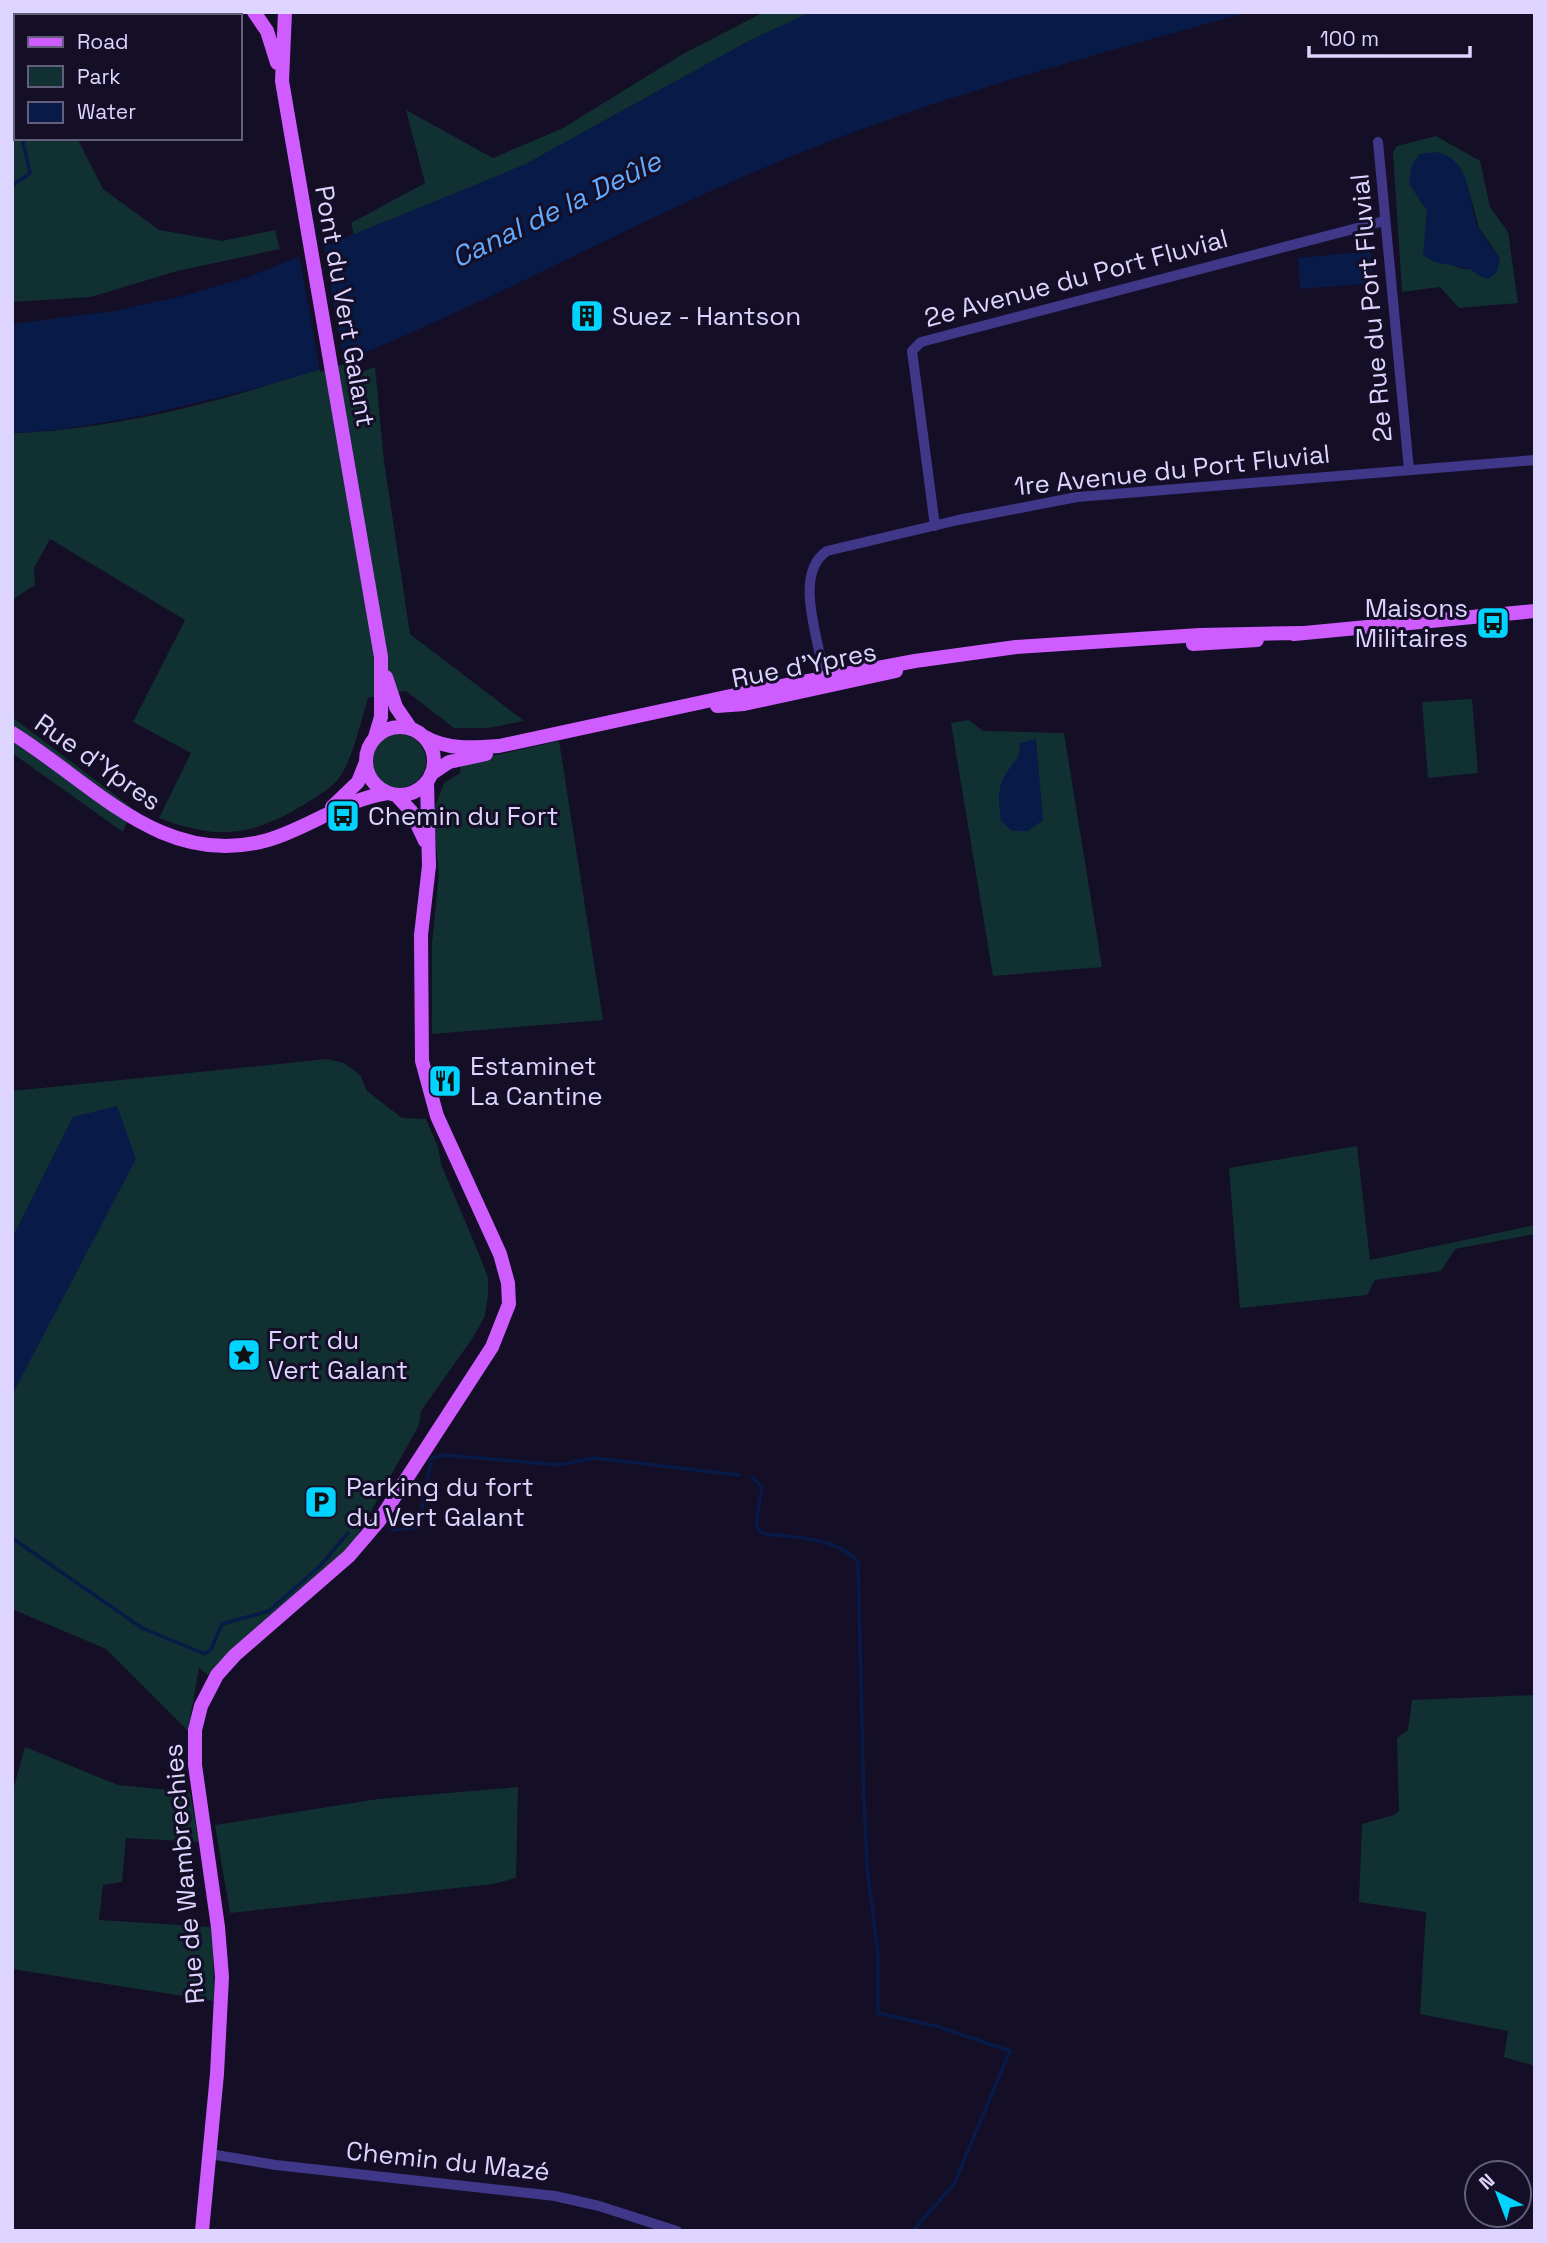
<svg xmlns="http://www.w3.org/2000/svg" width="1547" height="2243" viewBox="0 0 1547 2243" font-family="'Space Grotesk',sans-serif">
  <rect width="100%" height="100%" fill="#140e27"/>
  <!-- green -->
  <path fill="#113032" fill-rule="evenodd" d="M 764,12 L 811,12 L 749,41 L 524,165 L 354,235 L 351,223 L 425,183 L 406,110 L 493,158 L 563,128 L 683,54 Z
    M 16,50 L 16,138 L 77,138 L 103,189 L 159,230 L 222,241 L 275,230 L 280,249 L 177,271 L 91,297 L 12,302 L 12,51 Z
    M 1436,136 L 1480,161 L 1490,207 L 1508,232 L 1518,303 L 1459,308 L 1440,287 L 1402,292 L 1393,152 L 1397,146 ZM 1467,184 L 1479,228 L 1500,258 C 1456,280 1454,268 1426,233 L 1427,210 Z
    M 346,359 L 352,375 L 375,367 L 384,461 L 410,634 L 524,721 L 488,728 L 454,728 L 406,691 L 368,698 C 361,721 355,749 344,770 C 337,785 321,794 308,802 C 254,836 219,841 159,818 L 191,753 L 133,722 L 185,620 L 50,539 L 34,568 L 35,585 L 12,600 L 12,433 C 122,430 243,396 346,359 Z
    M 1472,699 L 1478,773 L 1428,778 L 1422,702 Z
    M 12,717 L 132,808 L 123,832 L 12,753 Z
    M 969,720 L 983,731 L 1064,733 L 1102,967 L 993,976 L 951,723 Z
    M372 761a27 27 0 1 1 54 0a27 27 0 1 1-54 0Z
    M 559,741 L 603,1020 L 432,1034 L 432,943 L 439,875 L 433,813 L 444,783 L 460,773 L 461,763 Z
    M 327,1059 L 344,1063 L 360,1075 L 367,1091 L 402,1118 L 426,1119 L 438,1147 L 441,1164 L 481,1259 L 488,1278 L 488,1294 L 485,1316 L 472,1339 L 421,1411 L 419,1425 L 351,1547 L 208,1675 L 199,1668 L 188,1731 L 106,1649 L 12,1609 L 12,1091 Z
    M 1357,1146 L 1370,1260 L 1535,1225 L 1535,1234 L 1455,1249 L 1441,1271 L 1375,1280 L 1367,1295 L 1240,1308 L 1229,1168 Z
    M 1535,1695 L 1534,2025 L 1535,2066 L 1504,2057 L 1508,2031 L 1420,2014 L 1426,1912 L 1359,1902 L 1362,1824 L 1394,1815 L 1399,1811 L 1397,1738 L 1408,1730 L 1412,1700 Z
    M 25,1747 L 118,1785 L 190,1792 L 199,1842 L 126,1838 L 122,1882 L 103,1885 L 99,1920 L 213,1927 L 214,2001 L 12,1969 L 12,1794 Z
    M 518,1787 L 516,1878 L 493,1884 L 230,1913 L 215,1825 L 378,1799 Z"/>
  <!-- water -->
  <path fill="#081a47" d="M 811,12 L 1249,12 C 1094,55 938,96 790,157 C 643,217 505,295 359,355 C 299,379 237,393 175,408 C 122,420 67,431 12,433 L 12,324 L 114,311 L 183,296 L 251,276 L 524,165 L 749,41 Z
    M 1436,152 C 1472,159 1467,199 1478,227 C 1483,238 1493,249 1500,258 L 1497,272 L 1488,279 C 1479,278 1476,271 1468,269 C 1451,263 1436,267 1423,254 L 1427,211 L 1409,184 L 1412,164 L 1420,154 Z
    M 1371,251 L 1373,283 L 1300,289 L 1298,258 Z
    M 1036,739 L 1043,820 L 1028,831 L 1012,831 L 1001,821 C 999,804 996,787 1007,772 C 1015,760 1020,758 1020,743 Z
    M 117,1106 L 136,1159 L 12,1395 L 12,1238 L 73,1117 Z"/>
  <!-- pier -->
  <path fill="#140e27" d="M 323,244 L 344,364 L 320,372 L 299,253 Z"/>
  <g fill="none" stroke-linecap="round" stroke-linejoin="round">
    <!-- stream -->
    <path stroke="#081a47" stroke-width="3.5" d="M 12,98 L 16,113
      M 12,186 L 30,173 L 22,138
      M 752,1477 L 762,1487 L 756,1524 L 761,1533 C 791,1538 839,1536 858,1563 L 864,1802 L 867,1867 L 878,1954 L 878,2013 L 936,2026 L 1010,2051 L 954,2184 L 913,2231
      M 391,1530 L 418,1528 L 432,1458 L 444,1455 L 559,1465 L 594,1458 L 739,1475
      M 12,1538 L 142,1628 L 205,1654 L 211,1649 L 222,1624 L 269,1611 L 321,1565 L 348,1533"/>
    <!-- minor -->
    <path stroke="#403789" stroke-width="10" d="M 1378,142 L 1409,470
      M 935,526 L 912,351 L 921,342 L 1384,221
      M 824,677 C 820,641 792,574 827,551 L 958,520 L 1077,497 L 1535,460
      M 210,2154 L 276,2165 L 555,2196 L 599,2206 L 677,2231"/>
    <!-- major -->
    <path stroke="#ce5cff" stroke-width="14" d="M 254,12 L 267,31 L 277,63
      M 285,12 L 282,81 L 381,657 L 381,717 L 375,737
      M 102,16 L 115,12
      M 12,34 L 16,33
      M 1294,634 L 1535,611
      M 1193,644 L 1257,640
      M 386,677 L 396,707 L 411,729
      M 717,706 L 744,704 L 896,671
      M366 761a34 34 0 1 1 68 0a34 34 0 1 1-68 0Z
      M 12,733 C 93,783 163,870 268,840 C 309,828 345,799 388,793
      M 423,736 C 446,750 473,748 499,746 L 749,692 L 915,661 L 1016,647 L 1200,635 L 1301,633
      M 431,774 L 449,762 L 486,754
      M 396,795 L 411,811 L 425,841
      M 332,807 L 358,782 L 366,762
      M 202,2231 L 217,2074 L 222,1977 L 218,1927 L 195,1765 L 195,1730 L 201,1706 L 217,1675 L 235,1655 L 349,1556 L 379,1521 L 492,1347 L 509,1304 L 508,1283 L 500,1254 L 437,1116 L 422,1061 L 421,935 L 429,866 L 427,782"/>
  </g>
  <!-- icons -->
  <defs>
    <symbol id="building-square" viewBox="-11 -11 22 22"><rect x="-9" y="-9" width="18" height="18" rx="4" fill="#01d3ff" stroke="#140e27"/><path d="M-4-6H4V6H1V3H-1V6H-4ZM-2.5-4.3h1.7v1.8h-1.7ZM.8-4.3h1.7v1.8H.8ZM-2.5-1h1.7V.8h-1.7ZM.8-1h1.7V.8H.8Z" fill="#111"/></symbol>
    <symbol id="bus-square" viewBox="-11 -11 22 22"><rect x="-9" y="-9" width="18" height="18" rx="4" fill="#01d3ff" stroke="#140e27"/><path d="M-5-6H5V4H4V6H2V4H-2V6H-4V4H-5ZM-3.5-4V0h7V-4ZM-3.5 1.2v1.5H-2V1.2ZM2 1.2v1.5H3.5V1.2Z" fill="#111"/></symbol>
    <symbol id="restaurant-square" viewBox="-11 -11 22 22"><rect x="-9" y="-9" width="18" height="18" rx="4" fill="#01d3ff" stroke="#140e27"/><path d="M-5-6h1v4h1v-4h1v4h1v-4h1v5L-1.5 .5V6h-2V.5L-5-1ZM5-6V6H3V1.5H1.5Q1.5-4 5-6Z" fill="#111"/></symbol>
    <symbol id="sight-square" viewBox="-11 -11 22 22"><rect x="-9" y="-9" width="18" height="18" rx="4" fill="#01d3ff" stroke="#140e27"/><path d="M0-6L1.8-2.2L6-1.7L2.9 1.2L3.7 5.4L0 3.3L-3.7 5.4L-2.9 1.2L-6-1.7L-1.8-2.2Z" fill="#111"/></symbol>
    <symbol id="parking-square" viewBox="-11 -11 22 22"><rect x="-9" y="-9" width="18" height="18" rx="4" fill="#01d3ff" stroke="#140e27"/><path d="M-3.5-5.5H1a3.5 3.5 0 0 1 0 7H-1V5.5H-3.5ZM-1-3.4V-.6H.8a1.4 1.4 0 0 0 0-2.8Z" fill="#111"/></symbol>
  </defs>
  <g fill-rule="evenodd">
    <use href="#building-square" x="568" y="297" width="38" height="38"/>
    <use href="#bus-square" x="1474" y="604" width="38" height="38"/>
    <use href="#bus-square" x="324" y="797" width="38" height="38"/>
    <use href="#restaurant-square" x="426" y="1062" width="38" height="38"/>
    <use href="#sight-square" x="225" y="1336" width="38" height="38"/>
    <use href="#parking-square" x="302" y="1483" width="38" height="38"/>
  </g>
  <g text-anchor="middle" stroke-width="6" stroke-linejoin="round" paint-order="stroke">
    <!-- street labels -->
    <g font-size="26" fill="#ddd5ff" stroke="#140e27">
      <text transform="translate(1076 278) rotate(-15)" y="9">2e Avenue du Port Fluvial</text>
      <text transform="translate(345 306) rotate(80)" y="9">Pont du Vert Galant</text>
      <text transform="translate(1371 308) rotate(-95)" y="9">2e Rue du Port Fluvial</text>
      <text transform="translate(1172 470) rotate(-6)" y="9">1re Avenue du Port Fluvial</text>
      <text transform="translate(804 665) rotate(-11)" y="9">Rue d'Ypres</text>
      <text transform="translate(98 762) rotate(35)" y="9">Rue d'Ypres</text>
      <text transform="translate(184 1874) rotate(-95)" y="9">Rue de Wambrechies</text>
      <text transform="translate(448 2161) rotate(6)" y="9">Chemin du Mazé</text>
    </g>
    <!-- poi labels -->
    <g font-size="26" fill="#ddd5ff" stroke="#140e27" text-anchor="start">
      <text x="612" y="325">Suez - Hantson</text>
      <text x="1468" y="617" text-anchor="end">Maisons<tspan x="1468" dy="30">Militaires</tspan></text>
      <text x="368" y="825">Chemin du Fort</text>
      <text x="470" y="1075">Estaminet<tspan x="470" dy="30">La Cantine</tspan></text>
      <text x="268" y="1349">Fort du<tspan x="268" dy="30">Vert Galant</tspan></text>
      <text x="346" y="1496">Parking du fort<tspan x="346" dy="30">du Vert Galant</tspan></text>
    </g>
    <!-- water labels -->
    <g font-size="28" font-style="italic" fill="#63abff" stroke="#140e27">
      <text transform="translate(556 209) rotate(-26)" y="10">Canal de la Deûle</text>
    </g>
  </g>
  <!-- border -->
  <rect width="1547" height="2243" fill="none" stroke="#ddd5ff" stroke-width="28"/>
  <!-- legend -->
  <rect x="14" y="14" width="228" height="126" fill="#140e27" stroke="#645e7d" stroke-width="2"/>
  <rect x="28" y="37" width="35" height="10" fill="#ce5cff" stroke="#645e7d" stroke-width="2"/>
  <text x="77" y="49" font-size="21" fill="#ddd5ff">Road</text>
  <rect x="28" y="66" width="35" height="21" fill="#113032" stroke="#645e7d" stroke-width="2"/>
  <text x="77" y="84" font-size="21" fill="#ddd5ff">Park</text>
  <rect x="28" y="102" width="35" height="21" fill="#081a47" stroke="#645e7d" stroke-width="2"/>
  <text x="77" y="119" font-size="21" fill="#ddd5ff">Water</text>
  <!-- north arrow -->
  <g transform="translate(1498 2194) rotate(318)"><circle r="33" fill="#140e27" stroke="#645e7d" stroke-width="2"/>
  <path d="M0-5L12 26L0 18L-12 26Z" fill="#01d3ff"/>
  <text y="-10" font-size="19" font-weight="bold" text-anchor="middle" fill="#ddd5ff">N</text>
  </g>
  <!-- scale -->
  <path d="M1309 46v10h161v-10" fill="none" stroke="#ddd5ff" stroke-width="3.5"/>
  <text x="1320" y="46" font-size="21" fill="#ddd5ff" stroke="#140e27" stroke-width="5" paint-order="stroke">100 m</text>
</svg>
